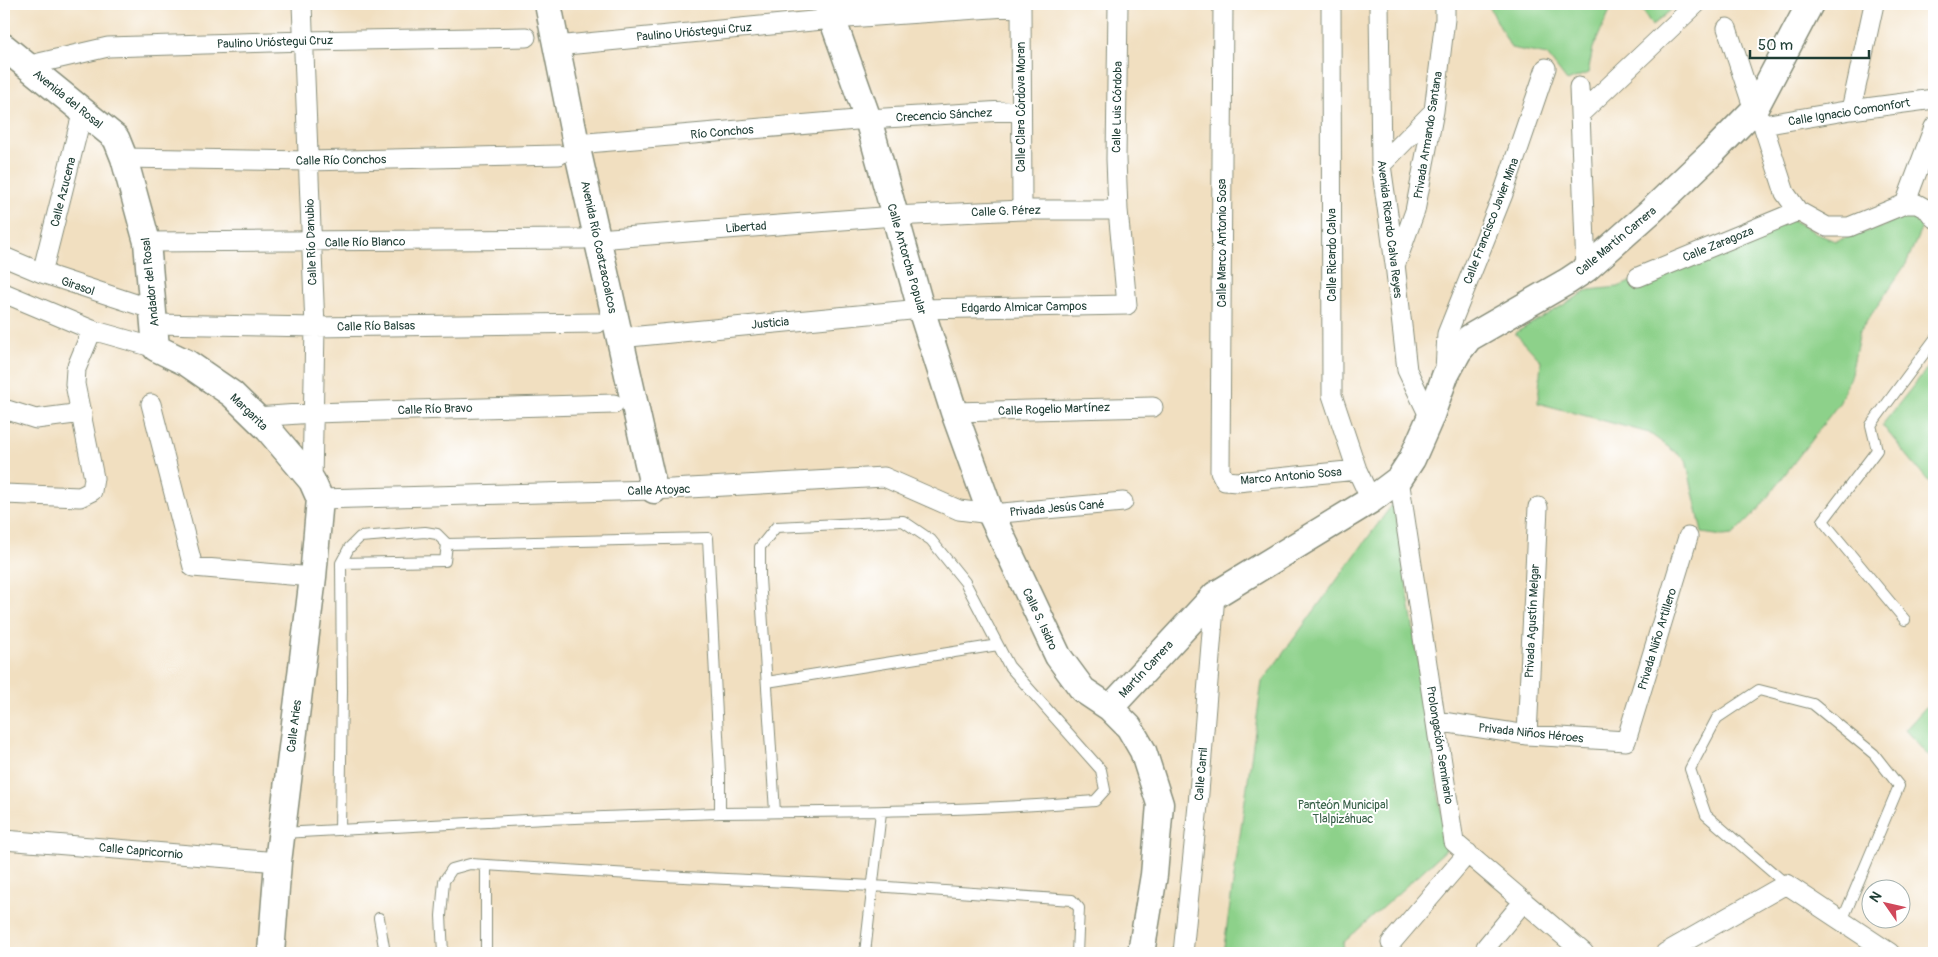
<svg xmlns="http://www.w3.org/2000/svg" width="1938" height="957" viewBox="0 0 1938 957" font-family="Pangolin,sans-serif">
  <rect width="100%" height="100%" fill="#fff"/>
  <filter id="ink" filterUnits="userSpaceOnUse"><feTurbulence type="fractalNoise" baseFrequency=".02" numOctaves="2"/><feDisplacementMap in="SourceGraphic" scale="10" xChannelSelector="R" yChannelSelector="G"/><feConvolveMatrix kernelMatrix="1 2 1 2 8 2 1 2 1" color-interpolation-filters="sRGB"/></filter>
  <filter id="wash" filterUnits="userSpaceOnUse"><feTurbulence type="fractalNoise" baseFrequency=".0096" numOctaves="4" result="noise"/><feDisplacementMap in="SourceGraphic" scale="20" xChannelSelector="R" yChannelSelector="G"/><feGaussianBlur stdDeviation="1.12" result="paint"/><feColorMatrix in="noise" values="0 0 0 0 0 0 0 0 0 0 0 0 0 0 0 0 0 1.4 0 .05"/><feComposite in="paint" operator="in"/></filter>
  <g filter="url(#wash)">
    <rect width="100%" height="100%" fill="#f1dfc0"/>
    <!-- green -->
    <path fill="#8dd18a" stroke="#56875f" d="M 1488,4 L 1615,4 L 1612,6 L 1593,48 L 1588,73 L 1567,81 L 1547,55 L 1511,48 Z
      M 1639,4 L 1678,4 L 1652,26 Z
      M 1904,215 L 1915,218 L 1922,227 L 1906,264 L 1860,331 L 1851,374 L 1840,402 L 1757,511 L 1733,535 L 1723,536 L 1702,533 L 1686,460 L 1649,433 L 1538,403 L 1541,361 L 1515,333 L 1589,290 L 1618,287 L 1787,217 L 1820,235 L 1835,241 L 1882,227 Z
      M 1934,360 L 1934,488 L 1882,425 Z
      M 1394,502 L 1447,849 L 1343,943 L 1344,953 L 1223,953 L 1262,682 Z
      M 1934,698 L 1934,762 L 1905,730 Z"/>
  </g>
  <g filter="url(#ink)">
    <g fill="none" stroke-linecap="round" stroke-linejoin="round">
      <defs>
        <path id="lane" d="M 1905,620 L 1823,521 L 1877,450 L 1871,425 L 1934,340
          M 767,682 L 998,645
          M 720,813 C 845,812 970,811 1095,801 L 1105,790 L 1101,770 L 1009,666 L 965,582 L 931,540 L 903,521 L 776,527 L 760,547 L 760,578 L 775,812
          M 340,830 L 342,691 L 341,563 L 349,548 L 360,537 L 425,532 L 437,534 L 447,544 L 445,561 L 341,563
          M 282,833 L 546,819 L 720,813 L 720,774 L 708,538 L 447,544
          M 486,865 L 486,953
          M 1786,884 L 1706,815 L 1690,769 L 1717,718 L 1759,690 L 1813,704 L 1874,754 L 1899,786 L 1842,921
          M 379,918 L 385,953
          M 443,953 L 441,916 L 444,881 L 452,869 L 470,864 L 662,876 L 873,886 L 1072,900 L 1079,908 L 1077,953
          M 865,953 L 881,812"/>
        <path id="street" d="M 302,4 L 315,327 L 312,481
          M 1021,4 L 1022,210
          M 1223,4 L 1220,471 L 1225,481 L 1237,482 L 1357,470
          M 1331,4 L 1332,395 L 1357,470 L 1371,500
          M 1379,4 L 1381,165 L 1395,264 L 1407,370 L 1430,418
          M 1727,28 L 1754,110 L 1763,125 L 1785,193 L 1798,211 L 1827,227 L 1849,227 L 1905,204 L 1917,204 L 1928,210 L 1934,218
          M 556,46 L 833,19 L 1021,6
          M 26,66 L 108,47 L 304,41 L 526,37
          M 1579,87 L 1586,269
          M 1851,110 L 1874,4
          M 1580,114 L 1696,4
          M 1763,125 L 1851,110 L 1934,99
          M 576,144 L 868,119 L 1021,110
          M 124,158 L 308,161 L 559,155
          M 1381,165 L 1434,111
          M 1905,204 L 1934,127
          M 598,239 L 894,216 L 1022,210 L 1118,210
          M 147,242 L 584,239
          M 4,257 L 42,273 L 154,310
          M 1396,263 L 1415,211 L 1434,111 L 1445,19 L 1445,4
          M 42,273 L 83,110
          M 1638,277 L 1798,211
          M 4,293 L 92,330 L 156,348
          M 155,324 L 315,327 L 598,323
          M 619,338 L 921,309 L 1127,305 L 1118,210 L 1116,159 L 1118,4
          M 1445,370 L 1447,334 L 1503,194 L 1546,68
          M 151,404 L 193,567 L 313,577
          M 4,409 L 36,419 L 82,413
          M 954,412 L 1153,407
          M 256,417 L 313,413 L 614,404
          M 1399,479 L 1454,842 L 1584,953
          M 4,494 L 80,497 L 92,491 L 94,478 L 75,384 L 76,369 L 92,330
          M 320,499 L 654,490 L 884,477 L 959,510 L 991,514 L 1123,502
          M 1436,721 L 1527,735 L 1626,741 L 1688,537
          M 1527,735 L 1538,507
          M 4,840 L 278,862
          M 1391,943 L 1468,853
          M 1486,947 L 1524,901
          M 1183,953 L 1198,805 L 1215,595
          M 1665,953 L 1786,884 L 1890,953"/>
        <path id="secondary" d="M 548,4 L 576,144 L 654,490
          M 827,4 L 868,119 L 921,309 L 954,412 L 991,514 L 1058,656 L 1083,690 L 1110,708 L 1129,727 L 1143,751 L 1160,804 L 1154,875 L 1141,953
          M 4,47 L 116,138 L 124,158 L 147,242 L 156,348 L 187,363 L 232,394 L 268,429 L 312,481 L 320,499 L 313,577 L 278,862 L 271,953
          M 1110,708 L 1215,595 L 1371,500 L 1399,479 L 1412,459 L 1430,418 L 1445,376 L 1458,352 L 1469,338 L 1568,281 L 1586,269 L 1650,212 L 1713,152 L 1754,110 L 1810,4"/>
      </defs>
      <!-- lane casing -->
      <use href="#lane" stroke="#888e7a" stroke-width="12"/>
      <!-- street casing -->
      <use href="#street" stroke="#888e7a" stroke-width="21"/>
      <!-- secondary casing -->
      <use href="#secondary" stroke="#888e7a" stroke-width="29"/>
      <!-- lane -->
      <use href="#lane" stroke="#fff" stroke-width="10"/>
      <!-- street -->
      <use href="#street" stroke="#fff" stroke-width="19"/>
      <!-- secondary -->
      <use href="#secondary" stroke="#fff" stroke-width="26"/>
    </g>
  </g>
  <g text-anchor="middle" stroke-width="4" stroke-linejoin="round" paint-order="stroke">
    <!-- street labels -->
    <g font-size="12" fill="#1f3d34" stroke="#fff">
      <text transform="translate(694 32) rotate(-5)" y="4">Paulino Urióstegui Cruz</text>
      <text transform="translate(275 42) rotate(-2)" y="4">Paulino Urióstegui Cruz</text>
      <text transform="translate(68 99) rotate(39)" y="4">Avenida del Rosal</text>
      <text transform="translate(1021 107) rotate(-90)" y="4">Calle Clara Córdova Moran</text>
      <text transform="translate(1117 107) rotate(-89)" y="4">Calle Luis Córdoba</text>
      <text transform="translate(1849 112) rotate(-9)" y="4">Calle Ignacio Comonfort</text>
      <text transform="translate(944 115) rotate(-3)" y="4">Crecencio Sánchez</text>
      <text transform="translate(722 132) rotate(-5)" y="4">Río Conchos</text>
      <text transform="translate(1428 135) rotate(-81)" y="4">Privada Armando Santana</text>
      <text transform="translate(341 160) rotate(-1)" y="4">Calle Río Conchos</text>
      <text transform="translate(63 192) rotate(-76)" y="4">Calle Azucena</text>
      <text transform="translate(1006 211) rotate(-2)" y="4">Calle G. Pérez</text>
      <text transform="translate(1491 221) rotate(-69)" y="4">Calle Francisco Javier Mina</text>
      <text transform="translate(746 227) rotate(-4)" y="4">Libertad</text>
      <text transform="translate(1390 229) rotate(83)" y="4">Avenida Ricardo Calva Reyes</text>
      <text transform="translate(1616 241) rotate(-40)" y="4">Calle Martín Carrera</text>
      <text transform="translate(311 242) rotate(-92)" y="4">Calle Río Danubio</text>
      <text transform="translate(365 242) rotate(-1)" y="4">Calle Río Blanco</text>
      <text transform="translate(1222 243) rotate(-90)" y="4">Calle Marco Antonio Sosa</text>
      <text transform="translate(1718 244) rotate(-22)" y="4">Calle Zaragoza</text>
      <text transform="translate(599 247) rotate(78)" y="4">Avenida Río Coatzacoalcos</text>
      <text transform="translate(1332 255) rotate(-90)" y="4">Calle Ricardo Calva</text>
      <text transform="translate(907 259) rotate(74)" y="4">Calle Antorcha Popular</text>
      <text transform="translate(150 282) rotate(-96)" y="4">Andador del Rosal</text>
      <text transform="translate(78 286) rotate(19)" y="4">Girasol</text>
      <text transform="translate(1024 307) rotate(-1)" y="4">Edgardo Almicar Campos</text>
      <text transform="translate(770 323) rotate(-5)" y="4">Justicia</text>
      <text transform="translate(376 326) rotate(-1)" y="4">Calle Río Balsas</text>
      <text transform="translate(435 409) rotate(-2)" y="4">Calle Río Bravo</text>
      <text transform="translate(1054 409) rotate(-2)" y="4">Calle Rogelio Martínez</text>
      <text transform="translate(249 412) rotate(44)" y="4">Margarita</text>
      <text transform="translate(1291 476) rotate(-5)" y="4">Marco Antonio Sosa</text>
      <text transform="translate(659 490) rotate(-2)" y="4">Calle Atoyac</text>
      <text transform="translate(1057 508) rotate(-5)" y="4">Privada Jesús Cané</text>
      <text transform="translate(1040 619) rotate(65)" y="4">Calle S. Isidro</text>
      <text transform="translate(1532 621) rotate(-87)" y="4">Privada Agustín Melgar</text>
      <text transform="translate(1657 639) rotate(-73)" y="4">Privada Niño Artillero</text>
      <text transform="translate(1146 669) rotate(-47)" y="4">Martín Carrera</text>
      <text transform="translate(294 726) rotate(-83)" y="4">Calle Aries</text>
      <text transform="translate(1531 733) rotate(6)" y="4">Privada Niños Héroes</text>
      <text transform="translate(1440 745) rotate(81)" y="4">Prolongación Seminario</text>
      <text transform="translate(1201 774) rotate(-85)" y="4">Calle Carril</text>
      <text transform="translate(141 851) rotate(5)" y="4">Calle Capricornio</text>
    </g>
    <!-- park labels -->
    <g font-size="12" fill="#3a624a" stroke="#fff">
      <text x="1343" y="809">Panteón Municipal<tspan x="1343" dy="14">Tlalpizáhuac</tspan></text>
    </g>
  </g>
  <!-- margin -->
  <rect width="1938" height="957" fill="none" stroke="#fff" stroke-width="20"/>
  <!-- north arrow -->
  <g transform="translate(1886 904) rotate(304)"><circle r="24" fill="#ffffff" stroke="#a5b1ae"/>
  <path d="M0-4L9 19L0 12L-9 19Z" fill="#d1495b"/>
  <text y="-8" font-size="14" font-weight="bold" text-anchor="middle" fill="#1f3d34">N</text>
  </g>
  <!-- scale -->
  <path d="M1750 50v8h119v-8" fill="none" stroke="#1f3d34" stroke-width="2.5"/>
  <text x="1758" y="50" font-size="15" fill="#1f3d34" stroke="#ffffff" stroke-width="4" paint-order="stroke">50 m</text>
</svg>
